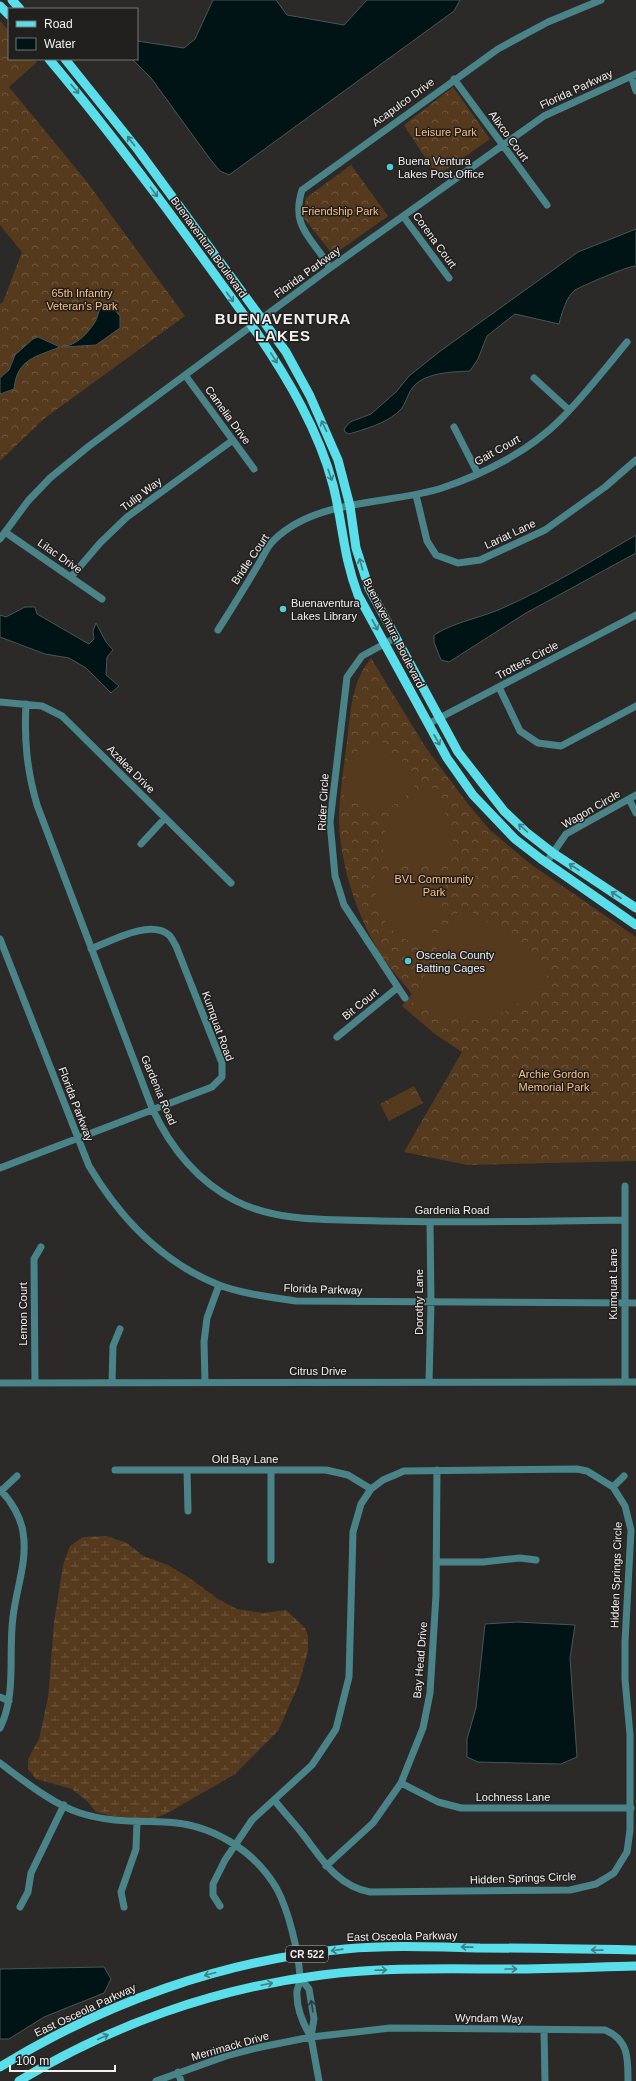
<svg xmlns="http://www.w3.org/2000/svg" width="636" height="2081" viewBox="0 0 636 2081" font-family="Arial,sans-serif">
  <defs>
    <pattern id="forest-crowns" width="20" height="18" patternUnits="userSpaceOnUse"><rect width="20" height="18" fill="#563a1e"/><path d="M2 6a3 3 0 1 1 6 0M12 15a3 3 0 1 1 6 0" fill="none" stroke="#6f573f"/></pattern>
    <pattern id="wetland-marsh" width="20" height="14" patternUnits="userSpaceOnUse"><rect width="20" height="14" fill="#563a1e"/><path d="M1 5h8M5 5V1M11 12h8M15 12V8" fill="none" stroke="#6f573f"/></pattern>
  </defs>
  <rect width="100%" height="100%" fill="#2c2a28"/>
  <!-- forest -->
  <path fill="url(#forest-crowns)" d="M 0,21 L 9,31 L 9,59 L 34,59 L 37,62 L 9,87 L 87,182 L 185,316 L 45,418 L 0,461 L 0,304 L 3,302 L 22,252 L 0,225 Z
    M 453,87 L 490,139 L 437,176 L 404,125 Z
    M 351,165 L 388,216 L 333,255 L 303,217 L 306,198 Z
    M 371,658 L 426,748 L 468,804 L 490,830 L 529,863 L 636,937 L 636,1161 L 467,1165 L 404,1152 L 462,1052 L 435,1034 L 402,1006 L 412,994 C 399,978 384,962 374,943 C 354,906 339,859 339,816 C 340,791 344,766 347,741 C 351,710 351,683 371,658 Z
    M 414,1086 L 423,1103 L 389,1121 L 380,1104 Z"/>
  <!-- wetland -->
  <path fill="url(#wetland-marsh)" d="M 106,1536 L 127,1543 L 143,1556 L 168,1565 L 191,1579 L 218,1599 L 237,1609 L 263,1613 L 286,1610 L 305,1628 L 308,1635 L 308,1651 L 299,1684 L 278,1731 L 235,1774 L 166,1814 L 155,1818 L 137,1818 L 112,1816 L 96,1812 L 87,1801 L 72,1789 L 36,1779 L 28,1769 L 28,1759 L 39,1739 L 48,1698 L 54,1623 L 63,1565 L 70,1546 L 83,1537 Z"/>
  <!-- pitch -->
  <path fill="#563a1e" d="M 377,739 L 382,740 L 415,788 L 392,806 L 381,807 L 370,807 L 359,803 L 344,796 L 348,757 Z
    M 436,787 L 448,820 L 456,854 C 444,867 403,865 386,865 C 373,827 403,798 436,787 Z
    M 375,869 L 431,874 L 443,877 C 451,893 433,930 426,946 C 385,938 372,908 375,869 Z
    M 459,909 L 466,909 L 482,918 L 551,971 C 512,1021 471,1035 413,1003 L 439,943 Z
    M 410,1092 L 415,1103 L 393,1114 L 388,1104 Z"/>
  <!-- water -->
  <path fill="#001315" stroke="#495656" d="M 213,0 L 276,0 L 287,15 L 344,25 L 367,0 L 460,0 L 454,11 L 229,175 L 220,171 L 210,159 L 151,78 L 132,59 L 137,59 L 137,41 L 184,48 L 195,39 Z
    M 636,229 L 636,266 C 630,265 582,286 575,290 C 566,297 562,313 559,324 L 515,314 L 487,336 L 478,359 L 470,371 C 452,372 422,372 411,390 C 406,398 405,407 397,413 C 384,424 365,429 349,434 L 345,432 L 344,429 L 350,422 L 371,414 L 396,392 L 409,376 L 439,352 L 578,252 Z
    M 101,307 L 113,308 L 120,316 L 120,328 L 96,345 L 64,347 C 79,343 87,334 95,322 C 98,317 98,312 101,307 Z
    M 38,337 L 60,347 C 35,357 17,359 14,389 L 0,394 L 0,378 L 9,370 L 15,355 L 33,339 Z
    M 636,535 L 636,553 L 526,613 L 449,662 L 441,660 L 434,642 L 434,635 C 456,621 482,618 505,607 C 550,587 593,560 636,535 Z
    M 25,607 L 35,607 L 37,614 L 89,644 L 94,639 L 93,631 L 96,623 L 106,642 L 113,650 L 107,657 L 106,675 L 119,686 L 111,693 L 86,668 L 69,658 L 45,654 L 0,637 L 0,615 L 6,617 Z
    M 517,1622 L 575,1625 L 570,1658 L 577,1757 L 561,1764 L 478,1762 L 467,1757 L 467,1739 L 476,1708 L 485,1624 Z
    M 104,1967 L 111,1979 L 104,1993 L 44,2017 L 9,2039 L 0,2039 L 0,1969 Z"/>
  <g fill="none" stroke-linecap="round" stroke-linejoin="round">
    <!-- minor -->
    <path stroke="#4a8489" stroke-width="7" d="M 631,76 L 636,91
      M 454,79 L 547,205
      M 403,216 L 449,278
      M 330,268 C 313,238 290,228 302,190 L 498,49 L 548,22 L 601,0
      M 185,375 L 254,469
      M 534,378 L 569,410
      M 454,427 L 478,474
      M 416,495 L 427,541 L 436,555 L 458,563 L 480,560 L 545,530 L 605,487 L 636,460
      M 5,532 L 102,599
      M 0,539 L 28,501 L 50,478 L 89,446 L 330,268 L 544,116 L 636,74
      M 71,577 L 100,543 L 127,517 L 233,440
      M 218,630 C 232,608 245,587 258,565 C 263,557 267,546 274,540 C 317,498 389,505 442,488 C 484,474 529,451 560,420 C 584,396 605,369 627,342
      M 395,638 L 362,656 L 347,677 L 330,822 L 335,876 L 344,905 L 405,998
      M 499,687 L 520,731 L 538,743 L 561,746 L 636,706
      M 0,702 L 42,706 L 62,716 L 231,883
      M 26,704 C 24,741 27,770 37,805 L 152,1108 C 170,1147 197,1181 236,1201 C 279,1223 332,1219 379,1221 C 461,1223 543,1221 625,1220
      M 428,724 L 636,615
      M 629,799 L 636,813
      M 141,844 L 165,818
      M 546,863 L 566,834 L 636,795
      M 0,939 L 89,1166 C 120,1218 161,1262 219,1285 C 243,1294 270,1297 296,1301 L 636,1303
      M 337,1037 L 397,988
      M 0,1168 L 212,1087 L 222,1077 L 222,1063 L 176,946 C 174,943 172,938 169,935 C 150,919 111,941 91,949
      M 205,1382 L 204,1342 L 207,1318 L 219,1285
      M 429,1382 L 431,1302 L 430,1222
      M 625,1382 L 625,1186
      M 0,1383 L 636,1382
      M 35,1383 L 34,1259 L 41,1247
      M 112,1383 L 113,1346 L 120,1329
      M 115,1470 L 326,1470 L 348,1475 L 371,1489
      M 187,1470 L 188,1511
      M 271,1470 L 271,1560
      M 613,1487 L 624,1476
      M 0,1490 C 11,1500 21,1518 23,1532 C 28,1561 16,1589 13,1617 C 8,1655 17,1693 0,1728
      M 1,1491 L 17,1476
      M 437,1562 L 483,1562 L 520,1558 L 536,1560
      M 0,1697 L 9,1701
      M 0,1763 C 23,1780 52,1804 80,1813 C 108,1822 136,1821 164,1822 C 209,1823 254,1849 277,1889 C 289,1912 298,1950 300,1976 C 301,1981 298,1986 297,1991 C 296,2007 303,2024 311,2037
      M 401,1783 L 438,1802 L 461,1808 L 631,1808
      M 326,1866 L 373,1823 L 401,1783 L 423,1728 L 430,1693 L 436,1595 L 437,1470
      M 220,1906 L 213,1895 L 213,1884 L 225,1860 L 252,1820 L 312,1765 L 336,1729 L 349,1677 L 353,1532 L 361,1504 L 371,1489 L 383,1480 L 404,1471 L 577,1469 L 587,1471 L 613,1487 L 625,1506 L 631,1530 L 625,1642 L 625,1679 L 630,1735 L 630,1830 L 627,1852 L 614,1873 L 596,1884 L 570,1890 L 370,1892 C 336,1886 321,1857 301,1832 C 292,1821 283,1811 275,1801
      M 20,1907 L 28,1892 L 31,1873 L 64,1805
      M 124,1907 L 121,1892 L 136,1849 L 137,1822
      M 300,1978 L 309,1989 L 314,2019 L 311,2037 L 319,2081
      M 544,2030 L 545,2081
      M 178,2072 L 181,2081
      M 156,2081 L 229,2055 L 261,2047 L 311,2037 L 356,2032 L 390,2028 L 605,2030 C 629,2040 628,2059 628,2081"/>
    <!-- major -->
    <path stroke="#5adee9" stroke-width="9" d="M 12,0 L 20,9
      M 0,6 L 9,15
      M 49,59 C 123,147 190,240 257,333 C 288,379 319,431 333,485 C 343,524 343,556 358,595 L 447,758 L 473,795 L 515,839 L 541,859 L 636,925
      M 65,59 L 138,150 L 286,352 L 310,396 L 338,460 L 350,506 L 356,548 L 369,588 L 458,752 L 504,811 L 526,832 L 553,853 L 636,908
      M 0,2067 C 104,2003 223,1960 345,1949 C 390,1945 435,1947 480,1948 C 532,1948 584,1949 636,1950
      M 19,2081 C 111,2025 216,1988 322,1975 C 385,1967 448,1969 511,1969 C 553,1969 594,1967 636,1966"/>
  </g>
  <!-- one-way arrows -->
  <defs><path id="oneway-shaft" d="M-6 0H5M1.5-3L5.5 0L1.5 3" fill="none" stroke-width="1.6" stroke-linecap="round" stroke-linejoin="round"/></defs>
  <g stroke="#3e7f84">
    <use href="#oneway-shaft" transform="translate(75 89) rotate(50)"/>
    <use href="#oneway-shaft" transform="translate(131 141) rotate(-127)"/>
    <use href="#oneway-shaft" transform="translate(154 192) rotate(54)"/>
    <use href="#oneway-shaft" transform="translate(230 297) rotate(54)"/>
    <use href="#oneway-shaft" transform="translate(274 358) rotate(58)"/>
    <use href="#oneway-shaft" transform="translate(324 426) rotate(-116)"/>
    <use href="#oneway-shaft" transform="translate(330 475) rotate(71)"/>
    <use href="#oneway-shaft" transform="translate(361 564) rotate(-106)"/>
    <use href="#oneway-shaft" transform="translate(375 625) rotate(62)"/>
    <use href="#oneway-shaft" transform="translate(437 740) rotate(61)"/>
    <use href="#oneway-shaft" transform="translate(523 828) rotate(-138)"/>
    <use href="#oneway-shaft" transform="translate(574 867) rotate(-147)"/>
    <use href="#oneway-shaft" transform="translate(616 895) rotate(-147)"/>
    <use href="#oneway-shaft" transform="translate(467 1947) rotate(-179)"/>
    <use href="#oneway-shaft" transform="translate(337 1950) rotate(172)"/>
    <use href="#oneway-shaft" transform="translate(597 1950) rotate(-179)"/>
    <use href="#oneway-shaft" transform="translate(511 1969)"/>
    <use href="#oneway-shaft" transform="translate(381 1970) rotate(-2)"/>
    <use href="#oneway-shaft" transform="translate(210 1974) rotate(165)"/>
    <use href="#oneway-shaft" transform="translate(267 1984) rotate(-12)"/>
    <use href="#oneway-shaft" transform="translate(103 2037) rotate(-24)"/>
  </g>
  <use stroke="#2e3e3f" href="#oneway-shaft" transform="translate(312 2006) rotate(-99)"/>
  <!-- markers -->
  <g fill="#52ccd6" stroke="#22201f" stroke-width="1.5">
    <circle cx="390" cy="167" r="4"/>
    <circle cx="283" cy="609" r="4"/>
    <circle cx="408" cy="961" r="4"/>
  </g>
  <g text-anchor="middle" stroke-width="3" stroke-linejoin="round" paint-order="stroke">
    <!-- shield labels -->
    <rect fill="#22201f" stroke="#b4b2b1" stroke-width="1" x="286" y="1946" width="42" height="16" rx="3"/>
    <g font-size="10" font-weight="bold" fill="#f2f1ef">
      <text x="307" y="1958">CR 522</text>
    </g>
    <!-- street labels -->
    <g font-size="11" fill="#f2f1ef" stroke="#22201f">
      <text transform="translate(576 89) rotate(-25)" y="4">Florida Parkway</text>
      <text transform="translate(403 102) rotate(-36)" y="4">Acapulco Drive</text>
      <text transform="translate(509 136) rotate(54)" y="4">Alixco Court</text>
      <text transform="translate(435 240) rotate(54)" y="4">Corena Court</text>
      <text transform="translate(209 247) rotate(54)" y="4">Buenaventura Boulevard</text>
      <text transform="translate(307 272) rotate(-36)" y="4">Florida Parkway</text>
      <text transform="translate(228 415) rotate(54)" y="4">Camelia Drive</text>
      <text transform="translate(497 450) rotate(-29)" y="4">Gait Court</text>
      <text transform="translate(141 494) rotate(-37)" y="4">Tulip Way</text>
      <text transform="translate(510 534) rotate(-25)" y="4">Lariat Lane</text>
      <text transform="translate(60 556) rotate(35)" y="4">Lilac Drive</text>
      <text transform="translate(250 559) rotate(-56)" y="4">Bridle Court</text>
      <text transform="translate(394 633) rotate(63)" y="4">Buenaventura Boulevard</text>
      <text transform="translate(527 660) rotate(-28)" y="4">Trotters Circle</text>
      <text transform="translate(131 769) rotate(45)" y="4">Azalea Drive</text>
      <text transform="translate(323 802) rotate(-87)" y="4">Rider Circle</text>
      <text transform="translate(591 809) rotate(-30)" y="4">Wagon Circle</text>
      <text transform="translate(360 1004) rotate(-39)" y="4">Bit Court</text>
      <text transform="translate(218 1026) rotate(70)" y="4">Kumquat Road</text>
      <text transform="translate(159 1090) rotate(67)" y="4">Gardenia Road</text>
      <text transform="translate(76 1104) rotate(69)" y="4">Florida Parkway</text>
      <text x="452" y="1214">Gardenia Road</text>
      <text transform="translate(613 1284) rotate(-90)" y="4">Kumquat Lane</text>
      <text transform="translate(323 1289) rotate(2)" y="4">Florida Parkway</text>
      <text transform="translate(419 1302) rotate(-90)" y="4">Dorothy Lane</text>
      <text transform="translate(23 1314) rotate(-90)" y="4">Lemon Court</text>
      <text x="318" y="1375">Citrus Drive</text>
      <text x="245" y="1463">Old Bay Lane</text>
      <text transform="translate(616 1575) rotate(-88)" y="4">Hidden Springs Circle</text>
      <text transform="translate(420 1660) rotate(-85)" y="4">Bay Head Drive</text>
      <text x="513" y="1801">Lochness Lane</text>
      <text transform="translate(523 1878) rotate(-2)" y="4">Hidden Springs Circle</text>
      <text transform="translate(402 1936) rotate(-1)" y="4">East Osceola Parkway</text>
      <text transform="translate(85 2010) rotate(-25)" y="4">East Osceola Parkway</text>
      <text transform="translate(489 2018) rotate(1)" y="4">Wyndam Way</text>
      <text transform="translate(230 2046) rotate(-16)" y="4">Merrimack Drive</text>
    </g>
    <!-- park labels -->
    <g font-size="11" fill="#fcbd82" stroke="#22201f">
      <text x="446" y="136">Leisure Park</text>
      <text x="340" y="215">Friendship Park</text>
      <text x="82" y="297">65th Infantry<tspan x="82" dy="13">Veteran's Park</tspan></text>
      <text x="434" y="883">BVL Community<tspan x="434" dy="13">Park</tspan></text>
      <text x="554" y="1078">Archie Gordon<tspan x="554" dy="13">Memorial Park</tspan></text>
    </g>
    <!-- poi labels -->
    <g font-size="11" fill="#f2f1ef" stroke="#22201f" text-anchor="start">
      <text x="398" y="165">Buena Ventura<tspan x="398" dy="13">Lakes Post Office</tspan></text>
      <text x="291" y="607">Buenaventura<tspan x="291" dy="13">Lakes Library</tspan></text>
      <text x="416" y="959">Osceola County<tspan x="416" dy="13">Batting Cages</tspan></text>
    </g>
    <!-- district labels -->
    <g font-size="15" font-weight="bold" letter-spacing="1" fill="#f2f1ef" stroke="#22201f">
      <text x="283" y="324">BUENAVENTURA<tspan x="283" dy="17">LAKES</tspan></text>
    </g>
  </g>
  <!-- legend -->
  <rect x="8" y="8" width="130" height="52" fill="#22201f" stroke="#757472"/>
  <rect x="16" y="21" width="20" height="6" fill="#5adee9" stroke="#757472"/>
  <text x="44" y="28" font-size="12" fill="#f2f1ef">Road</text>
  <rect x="16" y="38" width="20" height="12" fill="#001315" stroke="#757472"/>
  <text x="44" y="48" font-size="12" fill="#f2f1ef">Water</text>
  <!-- scale -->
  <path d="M10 2065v6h105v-6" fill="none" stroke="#f2f1ef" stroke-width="2"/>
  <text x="16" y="2065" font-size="12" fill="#f2f1ef" stroke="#22201f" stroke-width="3" paint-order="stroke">100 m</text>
</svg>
